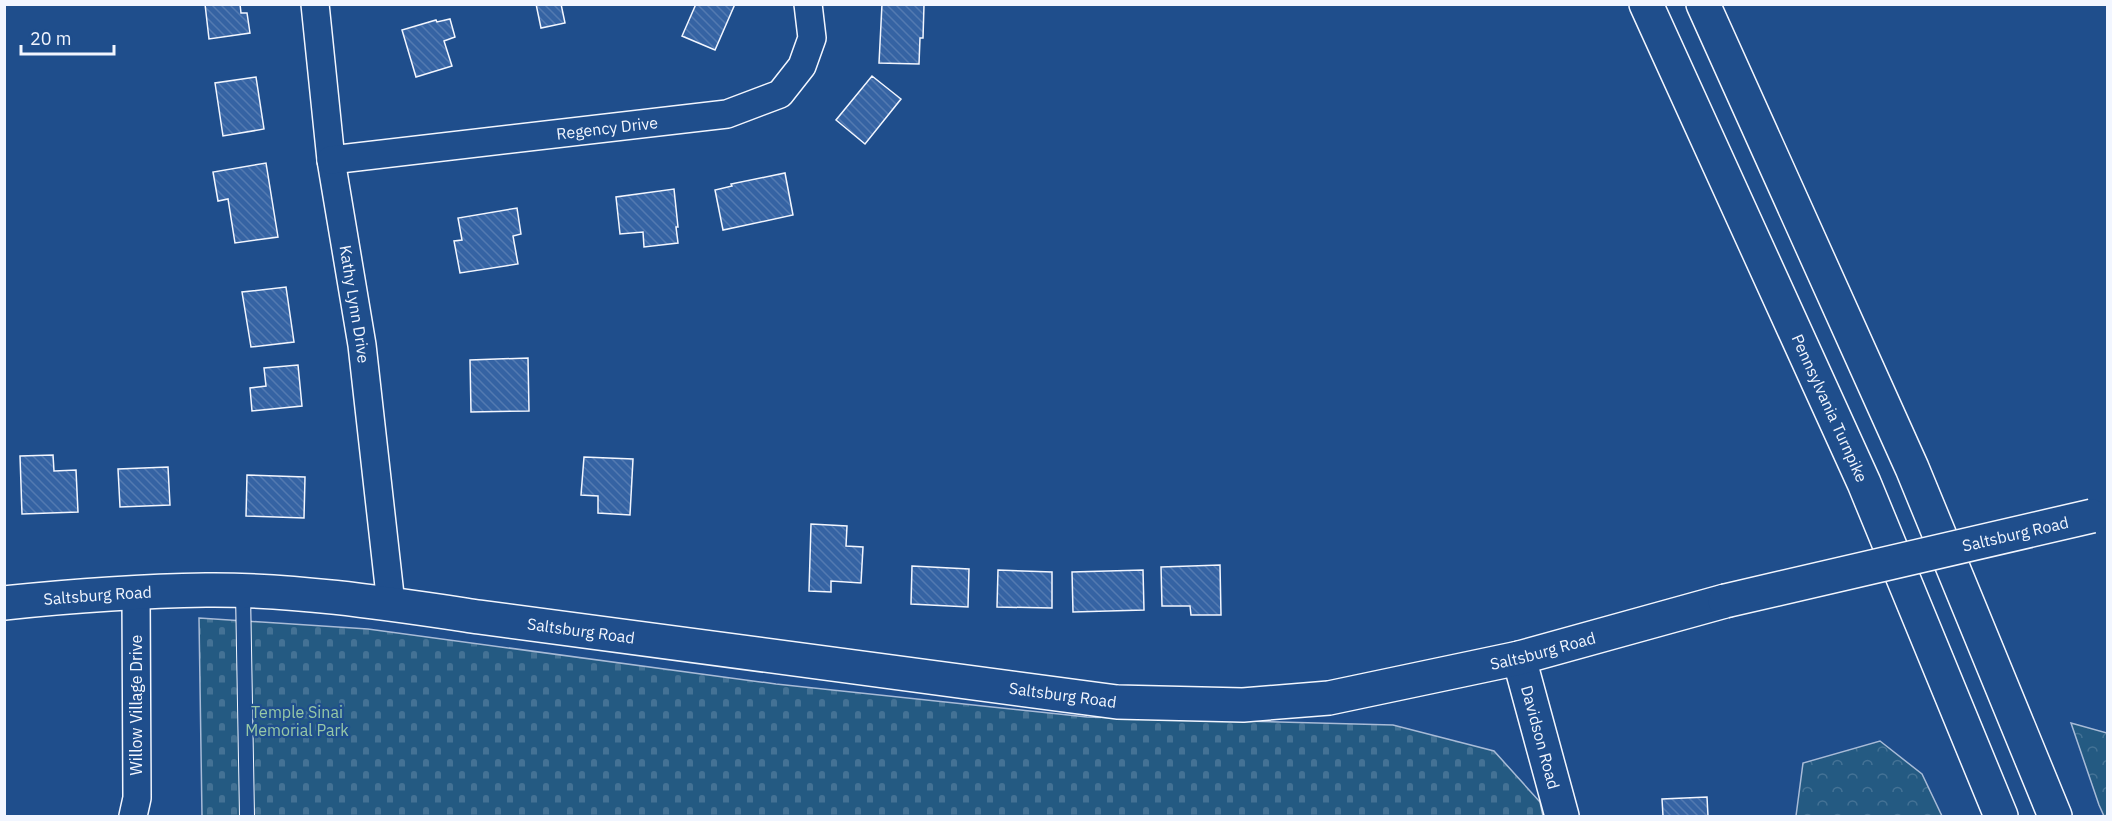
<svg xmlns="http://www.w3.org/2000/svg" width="2112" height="821" viewBox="0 0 2112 821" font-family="'IBM Plex Sans',sans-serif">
  <defs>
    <pattern id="forest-crowns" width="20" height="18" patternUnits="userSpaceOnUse" patternTransform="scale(1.5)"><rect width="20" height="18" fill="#245a82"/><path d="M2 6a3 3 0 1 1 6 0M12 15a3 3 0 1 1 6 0" fill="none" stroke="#447295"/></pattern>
    <pattern id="cemetery-stones" width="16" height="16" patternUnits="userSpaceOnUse" patternTransform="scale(1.5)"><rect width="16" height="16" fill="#245a82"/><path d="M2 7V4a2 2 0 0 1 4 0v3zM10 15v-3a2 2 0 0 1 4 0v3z" fill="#447295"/></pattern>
    <pattern id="building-back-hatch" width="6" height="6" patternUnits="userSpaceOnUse" patternTransform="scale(1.5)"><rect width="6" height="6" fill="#3563a3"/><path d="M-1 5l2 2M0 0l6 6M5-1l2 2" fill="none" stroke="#537ab1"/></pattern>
  </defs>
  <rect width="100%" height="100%" fill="#1f4e8c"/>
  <!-- forest -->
  <path fill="url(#forest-crowns)" stroke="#a8bbd7" stroke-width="1.5" d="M 2071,723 L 2107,733 L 2107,816 L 2104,816 L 2099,805 Z
    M 1880,741 L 1922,774 L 1942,816 L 1796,816 L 1803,763 Z"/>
  <!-- cemetery -->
  <path fill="url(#cemetery-stones)" stroke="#a8bbd7" stroke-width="1.5" d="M 199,618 L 368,629 L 776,684 L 1087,717 L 1393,725 L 1494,751 L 1540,802 L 1543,816 L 202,816 Z"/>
  <!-- building -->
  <path fill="url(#building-back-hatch)" stroke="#f2f6ff" stroke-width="1.5" d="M 205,4 L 240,4 L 241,13 L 247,13 L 250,33 L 209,39 Z
    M 536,4 L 561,4 L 565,23 L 541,28 Z
    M 696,4 L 735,4 L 715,50 L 682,36 Z
    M 882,4 L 924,5 L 923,38 L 920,38 L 919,64 L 879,63 Z
    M 450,19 L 455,37 L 444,41 L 452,66 L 416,77 L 402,30 L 436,20 L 437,22 Z
    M 872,76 L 901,99 L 865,144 L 836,120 Z
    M 256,77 L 264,129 L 223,136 L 215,83 Z
    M 266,163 L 278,237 L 235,243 L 228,199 L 218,201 L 213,172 Z
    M 785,173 L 793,215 L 723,230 L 715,190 L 732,186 L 731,184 Z
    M 674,189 L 678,227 L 676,227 L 678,243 L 644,247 L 643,232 L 620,234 L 616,197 Z
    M 517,208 L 521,234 L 513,236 L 518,264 L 460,273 L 454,241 L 462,240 L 458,218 Z
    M 286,287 L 294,342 L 251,347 L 242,292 Z
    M 528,358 L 529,411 L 471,412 L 470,360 Z
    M 298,365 L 302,406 L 252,411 L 250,388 L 266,386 L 264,368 Z
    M 53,455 L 54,471 L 76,470 L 78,512 L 22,514 L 20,456 Z
    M 584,457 L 633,459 L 630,515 L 598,513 L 598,496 L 581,495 Z
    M 168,467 L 170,505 L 120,507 L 118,469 Z
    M 247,475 L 305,477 L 304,518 L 246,516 Z
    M 811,524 L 847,526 L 846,546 L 863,547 L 861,583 L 831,581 L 831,592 L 809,591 Z
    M 1220,565 L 1221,615 L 1191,615 L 1190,606 L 1162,606 L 1161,567 Z
    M 912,566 L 969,569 L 968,607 L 911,604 Z
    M 998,570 L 1052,572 L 1052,608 L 997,607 Z
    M 1143,570 L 1144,610 L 1073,612 L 1072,572 Z
    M 1707,797 L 1708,816 L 1663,816 L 1662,799 Z"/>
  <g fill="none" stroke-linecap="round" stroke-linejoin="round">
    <defs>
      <path id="service" d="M 243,592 L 247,816"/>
      <g id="minor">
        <path id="s1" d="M 315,4 L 331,160 L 362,345 L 391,604"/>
        <path id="s2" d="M 331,160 L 727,114 L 780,94 L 802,66 L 812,38 L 808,4"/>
        <path d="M 133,816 L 137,798 L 136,593"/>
      </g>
      <g id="tertiary">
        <path id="s3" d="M 1519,658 L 1562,816"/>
      </g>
      <g id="secondary">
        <path id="s4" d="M 4,603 C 71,596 139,591 206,590 C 295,589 391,604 479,617 L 1117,702 L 1243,705 L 1329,698 L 1519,658 L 1725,601"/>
      </g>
      <g id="motorway">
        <path id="s5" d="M 1646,4 L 1864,483 L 2001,816"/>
        <path d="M 1703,4 L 1912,468 L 2055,816"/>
      </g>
    </defs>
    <!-- service casing -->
    <use href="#service" stroke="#f2f6ff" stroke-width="16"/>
    <!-- minor casing -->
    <use href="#minor" stroke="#f2f6ff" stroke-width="30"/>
    <!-- tertiary casing -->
    <use href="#tertiary" stroke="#f2f6ff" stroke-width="36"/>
    <!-- secondary casing -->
    <use href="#secondary" stroke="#f2f6ff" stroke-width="36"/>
    <!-- motorway casing -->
    <use href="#motorway" stroke="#f2f6ff" stroke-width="36"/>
    <!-- service -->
    <use href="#service" stroke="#1f4e8c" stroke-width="14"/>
    <!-- minor -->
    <use href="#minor" stroke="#1f4e8c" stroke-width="27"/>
    <!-- tertiary -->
    <use href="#tertiary" stroke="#1f4e8c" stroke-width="33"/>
    <!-- secondary -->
    <use href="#secondary" stroke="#1f4e8c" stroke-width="33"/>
    <!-- motorway -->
    <use href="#motorway" stroke="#1f4e8c" stroke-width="33"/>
    <defs>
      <g id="secondary-bridge">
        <path id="s6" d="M 1725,601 L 2092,516"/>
      </g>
    </defs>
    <!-- secondary-bridge casing -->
    <use href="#secondary-bridge" stroke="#f2f6ff" stroke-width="36" stroke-linecap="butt"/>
    <!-- secondary-bridge -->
    <use href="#secondary-bridge" stroke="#1f4e8c" stroke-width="33"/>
  </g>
  <g text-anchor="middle" stroke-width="4.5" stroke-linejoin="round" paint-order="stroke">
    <!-- street labels -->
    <g font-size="16" fill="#f2f6ff" stroke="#1f4e8c">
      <text dy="6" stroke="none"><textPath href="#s2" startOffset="278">Regency Drive</textPath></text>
      <text dy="6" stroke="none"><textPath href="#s1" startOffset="303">Kathy Lynn Drive</textPath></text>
      <text dy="6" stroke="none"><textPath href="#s5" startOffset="444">Pennsylvania Turnpike</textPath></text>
      <text dy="6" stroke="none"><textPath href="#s6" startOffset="298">Saltsburg Road</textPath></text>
      <text dy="6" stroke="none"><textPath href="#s4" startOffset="94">Saltsburg Road</textPath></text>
      <text dy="6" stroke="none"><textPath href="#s4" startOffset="580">Saltsburg Road</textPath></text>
      <text dy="6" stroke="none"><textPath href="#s4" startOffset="1552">Saltsburg Road</textPath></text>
      <text dy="6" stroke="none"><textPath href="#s4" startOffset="1066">Saltsburg Road</textPath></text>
      <text transform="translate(136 705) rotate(-90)" y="6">Willow Village Drive</text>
      <text dy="6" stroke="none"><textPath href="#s3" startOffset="82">Davidson Road</textPath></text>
    </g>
    <!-- park labels -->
    <g font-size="16" fill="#97c8a6" stroke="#1f4e8c">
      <text x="297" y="718">Temple Sinai<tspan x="297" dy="18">Memorial Park</tspan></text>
    </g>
  </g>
  <!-- border -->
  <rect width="2112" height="821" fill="none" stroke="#f2f6ff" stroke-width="12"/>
  <!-- scale -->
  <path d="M21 45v9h93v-9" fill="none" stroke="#f2f6ff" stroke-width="3"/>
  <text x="30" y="45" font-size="18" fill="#f2f6ff" stroke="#1f4e8c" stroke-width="4.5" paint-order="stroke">20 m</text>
</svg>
